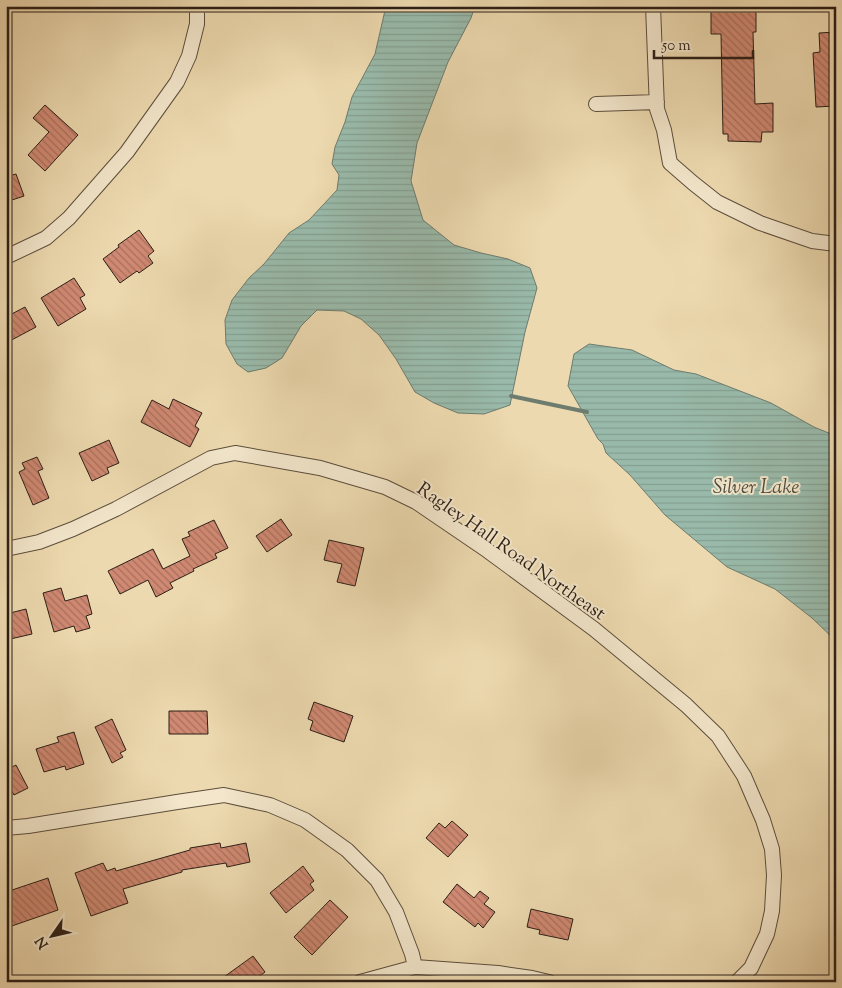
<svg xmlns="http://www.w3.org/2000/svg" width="842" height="988" viewBox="0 0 842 988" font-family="'Sorts Mill Goudy',serif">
  <defs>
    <pattern id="water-rules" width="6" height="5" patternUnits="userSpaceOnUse" patternTransform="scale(1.25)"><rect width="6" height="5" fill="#99baaa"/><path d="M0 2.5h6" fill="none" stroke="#849f92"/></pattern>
    <pattern id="building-back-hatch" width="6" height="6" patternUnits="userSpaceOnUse" patternTransform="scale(1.25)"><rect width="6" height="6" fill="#d08972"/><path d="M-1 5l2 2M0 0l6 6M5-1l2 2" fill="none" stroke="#a96f5d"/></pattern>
  </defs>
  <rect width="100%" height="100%" fill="#edd9af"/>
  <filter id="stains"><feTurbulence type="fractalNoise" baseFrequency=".004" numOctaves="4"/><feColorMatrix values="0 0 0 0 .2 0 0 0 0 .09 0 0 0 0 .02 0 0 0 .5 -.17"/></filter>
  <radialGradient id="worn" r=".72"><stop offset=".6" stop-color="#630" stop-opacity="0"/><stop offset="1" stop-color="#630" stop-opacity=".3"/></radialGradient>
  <!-- water -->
  <path fill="url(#water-rules)" stroke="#6d7c6f" d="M 386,6 L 475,6 L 471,18 L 448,62 L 417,143 L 411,181 L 423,220 L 454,245 L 481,253 L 508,259 L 530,268 L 537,288 L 525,332 L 510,405 L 484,414 L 458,413 L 434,403 L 415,392 L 396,359 L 379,335 L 361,319 L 344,311 L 317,310 L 301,326 L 282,358 L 266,368 L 248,372 L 237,364 L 226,344 L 225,320 L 232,300 L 249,278 L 264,264 L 289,233 L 309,220 L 337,190 L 339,175 L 332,164 L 335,147 L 345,122 L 352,97 L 375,54 Z
    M 589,344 L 632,350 L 674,370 L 696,374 L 771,403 L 814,427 L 836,436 L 836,641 L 812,618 L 775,589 L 727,567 L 665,515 L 630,475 L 606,453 L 603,444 L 598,439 L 568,386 L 574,354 Z"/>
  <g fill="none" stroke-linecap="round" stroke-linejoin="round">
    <!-- stream -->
    <path stroke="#6d7c6f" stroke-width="4" d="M 511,396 L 587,412"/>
  </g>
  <!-- building -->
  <path fill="url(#building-back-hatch)" stroke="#2c1f16" d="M 711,6 L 756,6 L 756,32 L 753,32 L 755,104 L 773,103 L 773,132 L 762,132 L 761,142 L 728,141 L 728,134 L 723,134 L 721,34 L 711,34 Z
    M 836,32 L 836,106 L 816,107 L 813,53 L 820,52 L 819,33 Z
    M 45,105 L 78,135 L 45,171 L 28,155 L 49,132 L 33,118 Z
    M 16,174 L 24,196 L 6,202 L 6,177 Z
    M 139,230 L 154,251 L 148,256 L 153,263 L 139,273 L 137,271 L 120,283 L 103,259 L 119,247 L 118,245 Z
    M 74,278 L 85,295 L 80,298 L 86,309 L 58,326 L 41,298 Z
    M 25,307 L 36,327 L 6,343 L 6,317 Z
    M 173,399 L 202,413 L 195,426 L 199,429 L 190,447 L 141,422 L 152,400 L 169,409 Z
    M 109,440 L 119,463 L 107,468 L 109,473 L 92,481 L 79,453 Z
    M 37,457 L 43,469 L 38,471 L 49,498 L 33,505 L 19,472 L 25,469 L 22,463 Z
    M 281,519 L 292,535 L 267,552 L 256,536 Z
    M 214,520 L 228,548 L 215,554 L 217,558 L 193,569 L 194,571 L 170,583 L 173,588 L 156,597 L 148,580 L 120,594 L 108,571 L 153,549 L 163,569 L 190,556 L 182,539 L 190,536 L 188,532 Z
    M 329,540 L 364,548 L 355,586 L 337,582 L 342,564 L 324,560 Z
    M 61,588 L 65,601 L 87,595 L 92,614 L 86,616 L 90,628 L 76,632 L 74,626 L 54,632 L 43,593 Z
    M 26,609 L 32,634 L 6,640 L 6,614 Z
    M 314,702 L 353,716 L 344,742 L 310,730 L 313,721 L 308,719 Z
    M 169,711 L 207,711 L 208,734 L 169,734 Z
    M 112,719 L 126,750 L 120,753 L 123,757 L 112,763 L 95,727 Z
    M 74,732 L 84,764 L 66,770 L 65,766 L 44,772 L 36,749 L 59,742 L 57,737 Z
    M 16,765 L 28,788 L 14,795 L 6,782 L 6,770 Z
    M 452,821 L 468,835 L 448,857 L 426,838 L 439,823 L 445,828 Z
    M 220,843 L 221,848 L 246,843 L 250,862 L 227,867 L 226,863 L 182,870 L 182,872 L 123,889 L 128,903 L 91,916 L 75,873 L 103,863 L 107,871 L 115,868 L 116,871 L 190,850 L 190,848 Z
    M 303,866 L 314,881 L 310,884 L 314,890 L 286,913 L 270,893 Z
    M 48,878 L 58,910 L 6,928 L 6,892 Z
    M 457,884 L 474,898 L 480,891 L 489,898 L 484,904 L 495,912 L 483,928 L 478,923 L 475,927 L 443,902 Z
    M 330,900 L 348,917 L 312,955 L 294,937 Z
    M 531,909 L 573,919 L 568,940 L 539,934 L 540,930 L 527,927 Z
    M 253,956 L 265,972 L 252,982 L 217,982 Z"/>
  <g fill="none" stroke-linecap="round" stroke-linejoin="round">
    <defs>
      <path id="street" d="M 653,6 L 657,109 L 664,130 L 670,163 L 693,183 L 717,202 L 760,223 L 812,241 L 836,244
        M 596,104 L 657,102
        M 6,257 L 46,238 L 69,218 L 127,152 L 177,82 L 189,56 L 197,24 L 197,6
        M 6,549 L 39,542 L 73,529 L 116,509 L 211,458 L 235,453 L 320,468 L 385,487 L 416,502 L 488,551 L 594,629 L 686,705 L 718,736 L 744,776 L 763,820 L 772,849 L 774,875 L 772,911 L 767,934 L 751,968 L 737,982
        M 6,828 L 28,826 L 177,802 L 224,795 L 270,805 L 305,820 L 347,850 L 377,880 L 396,912 L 412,954 L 415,967
        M 360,982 L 415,967 L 498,973 L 532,978 L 549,982"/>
    </defs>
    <!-- street casing -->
    <use href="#street" stroke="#5c4e3c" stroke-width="16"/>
    <!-- street -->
    <use href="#street" stroke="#f3e6cb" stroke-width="14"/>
  </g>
  <g text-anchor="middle" stroke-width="4" stroke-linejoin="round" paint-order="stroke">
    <!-- street labels -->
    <g font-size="19" fill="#2c1f16" stroke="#f3e6cb">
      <text transform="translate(512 550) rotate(35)" y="7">Ragley Hall Road Northeast</text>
    </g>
    <!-- water labels -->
    <g font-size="20" font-style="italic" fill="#4d4e42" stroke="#f3e6cb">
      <text x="756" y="493">Silver Lake</text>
    </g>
  </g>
  <!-- margin -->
  <rect width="842" height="988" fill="none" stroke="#edd9af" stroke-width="25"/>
  <rect x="8" y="8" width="827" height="973" fill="none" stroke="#2c1f16" stroke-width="2.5"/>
  <rect x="12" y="12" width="817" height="963" fill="none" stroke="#2c1f16"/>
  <!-- north arrow -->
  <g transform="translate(52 936) rotate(236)" stroke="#f3e6cb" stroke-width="4" paint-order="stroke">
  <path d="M0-4L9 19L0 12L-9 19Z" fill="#2c1f16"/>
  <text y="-8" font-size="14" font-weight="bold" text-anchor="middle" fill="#2c1f16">N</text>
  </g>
  <!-- scale -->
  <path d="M654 50v8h99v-8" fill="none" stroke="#2c1f16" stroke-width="2.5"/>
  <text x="662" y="50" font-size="15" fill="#2c1f16" stroke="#f3e6cb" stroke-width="4" paint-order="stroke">50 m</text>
  <rect width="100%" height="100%" filter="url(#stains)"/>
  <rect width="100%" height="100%" fill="url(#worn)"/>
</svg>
